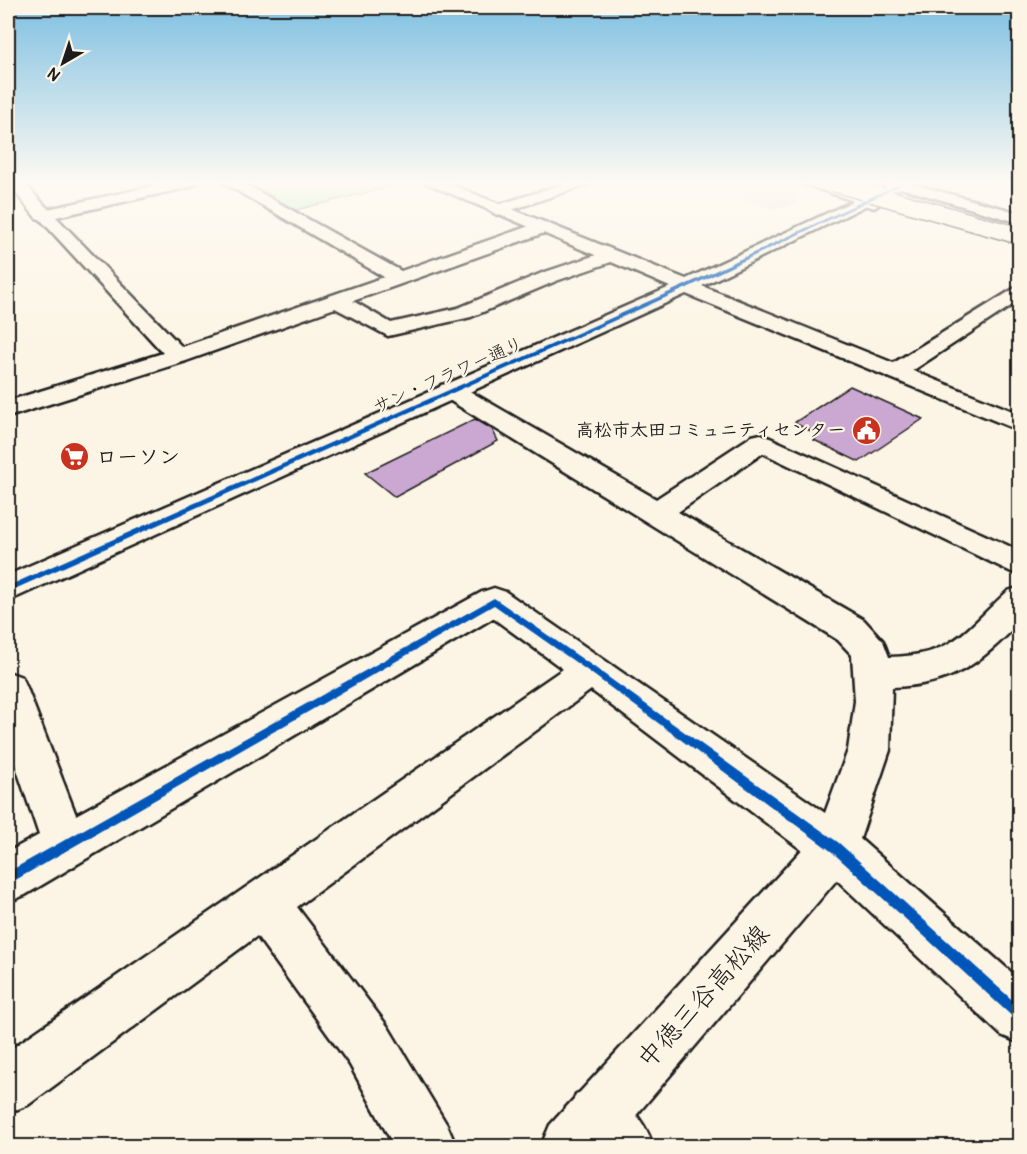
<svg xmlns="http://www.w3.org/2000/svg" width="1027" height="1154" viewBox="0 0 1027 1154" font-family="Pangolin,'Klee One',sans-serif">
  <rect width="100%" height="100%" fill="#fcf5e5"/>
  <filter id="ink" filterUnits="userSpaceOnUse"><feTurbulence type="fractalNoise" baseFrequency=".0167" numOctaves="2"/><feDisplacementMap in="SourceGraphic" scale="12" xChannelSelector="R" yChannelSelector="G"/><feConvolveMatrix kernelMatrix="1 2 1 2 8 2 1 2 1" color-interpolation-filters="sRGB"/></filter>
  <g filter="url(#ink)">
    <!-- built -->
    <path fill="#eddedf" d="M 694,183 L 770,183 L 790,189 L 798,202 L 777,210 Z"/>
    <!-- green -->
    <path fill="#a9ecb6" stroke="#628469" stroke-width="1.5" d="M 243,183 L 405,183 L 292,211 Z"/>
    <!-- building -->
    <path fill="#cba8d2" stroke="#1c1c1c" stroke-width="1.5" d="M 850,386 L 923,419 L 859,462 L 814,440 L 819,435 L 794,423 Z
      M 475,419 L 492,429 L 498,441 L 395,497 L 365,473 Z"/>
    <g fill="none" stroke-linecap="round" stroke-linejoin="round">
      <defs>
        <path id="street" d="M 8,183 L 24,183 L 48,209 L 167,183 L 197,183 L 190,187 L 56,217 L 182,347 L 384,277 L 224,183 L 243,183 L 401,271 L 535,224 L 541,223 L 549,228 L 547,232 L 353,301 L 391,323 L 458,308 L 542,273 L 605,252 L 611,251 L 620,256 L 617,260 L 556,281 L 471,317 L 388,336 L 335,308 L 186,361 L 8,417 L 8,401 L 163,353 L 40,219 L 36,218 Z
          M 567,183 L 591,183 L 503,213 L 497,215 L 489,210 L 491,207 Z
          M 1020,285 L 1020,300 L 903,377 L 887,377 L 883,372 L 887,367 Z
          M 450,383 L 459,385 L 656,499 L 752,436 L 761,434 L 1020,551 L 1020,576 L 763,453 L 678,512 L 864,620 L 883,641 L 889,657 C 954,656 964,631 1008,591 L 1020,587 L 1020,622 C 979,664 953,685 892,687 L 890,750 L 860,839 L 1020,980 L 1020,1043 L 1001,1035 L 819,863 L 591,690 L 297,907 L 388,1027 L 447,1125 L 456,1146 L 394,1146 L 350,1065 L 257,936 L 28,1105 L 8,1113 L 8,1051 L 563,669 L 493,618 L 25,895 L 8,902 L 8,852 L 39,835 L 8,743 L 8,672 L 22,677 L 27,688 L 76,815 L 482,592 L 494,588 L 506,592 L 825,813 L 848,750 L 855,701 L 852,655 L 838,640 L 441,395 L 438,390 L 441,385 Z
          M 597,1086 C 624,1097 644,1118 653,1146 L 585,1146 L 576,1136 L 568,1115 L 576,1094 Z"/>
        <path id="secondary" d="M 426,183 L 447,183 L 686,279 L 892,183 L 912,183 L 702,286 L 1020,414 L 1020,431 L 686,294 L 8,601 L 8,575 L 670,287 Z"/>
        <path id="primary" d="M 835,824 L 851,831 L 858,847 L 851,863 L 610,1146 L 541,1146 L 550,1125 L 819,831 Z"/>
        <path id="highway" d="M 801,183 L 825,183 L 879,200 L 882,203 L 874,208 Z
          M 884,183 L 909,183 L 1020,213 L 1020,223 Z"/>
      </defs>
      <!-- street casing -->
      <use href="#street" stroke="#1c1c1c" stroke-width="5"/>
      <!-- secondary casing -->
      <use href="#secondary" stroke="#1c1c1c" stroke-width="5"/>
      <!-- primary casing -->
      <use href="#primary" stroke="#1c1c1c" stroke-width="5"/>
      <!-- highway casing -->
      <use href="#highway" stroke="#1c1c1c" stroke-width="5"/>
      <!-- street -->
      <use href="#street" fill="#fcf5e5" fill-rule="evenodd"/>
      <!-- secondary -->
      <use href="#secondary" fill="#fcf5e5" fill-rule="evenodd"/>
      <!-- primary -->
      <use href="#primary" fill="#fcf5e5" fill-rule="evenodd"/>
      <!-- highway -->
      <use href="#highway" fill="#fcf5e5" fill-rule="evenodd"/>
      <defs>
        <path id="highway-bridge" d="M 834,183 L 1020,236"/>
      </defs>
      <!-- highway-bridge casing -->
      <use href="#highway-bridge" stroke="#1c1c1c" stroke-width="19" stroke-linecap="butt"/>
      <!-- highway-bridge -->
      <use href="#highway-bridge" stroke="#fcf5e5" stroke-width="16"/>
      <defs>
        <path id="cycleway" d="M 901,183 L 906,183 L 687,288 L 8,592 L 8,586 L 683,286 Z
          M 494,598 L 594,667 L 839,843 L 1020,1007 L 1020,1022 L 1016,1020 L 831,851 L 588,671 L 494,605 L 12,882 L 8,883 L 8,872 Z"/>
      </defs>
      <!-- cycleway casing -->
      <use href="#cycleway" stroke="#fcf5e5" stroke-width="3"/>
      <!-- cycleway -->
      <use href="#cycleway" fill="#0057b8" fill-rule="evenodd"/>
    </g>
  </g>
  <!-- sky -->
  <linearGradient id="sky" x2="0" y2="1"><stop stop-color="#7fc0e2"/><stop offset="0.53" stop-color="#fefaf3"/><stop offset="1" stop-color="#fefaf3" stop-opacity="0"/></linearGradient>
  <rect width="1027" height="345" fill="url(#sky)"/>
  <!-- icons -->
  <defs>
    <symbol id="civic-disc" viewBox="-11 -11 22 22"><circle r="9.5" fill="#c8321e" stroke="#fcf5e5"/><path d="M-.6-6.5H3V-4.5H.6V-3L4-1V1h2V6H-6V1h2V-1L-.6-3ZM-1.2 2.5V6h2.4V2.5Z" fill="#fff"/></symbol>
    <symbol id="supermarket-disc" viewBox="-11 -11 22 22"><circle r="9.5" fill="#c8321e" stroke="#fcf5e5"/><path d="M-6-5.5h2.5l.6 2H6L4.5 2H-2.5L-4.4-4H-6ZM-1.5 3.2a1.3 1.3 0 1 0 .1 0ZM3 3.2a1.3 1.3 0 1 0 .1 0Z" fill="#fff"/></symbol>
  </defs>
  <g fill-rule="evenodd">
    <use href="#civic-disc" x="850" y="414" width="33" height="33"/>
    <use href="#supermarket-disc" x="58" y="440" width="33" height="33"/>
  </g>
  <g text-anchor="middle" stroke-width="4.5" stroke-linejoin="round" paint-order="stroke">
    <!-- far-street labels -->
    <g font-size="18" fill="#1c1c1c" stroke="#fcf5e5">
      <text transform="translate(448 375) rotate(-24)" y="6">サン・フラワー通り</text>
    </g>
    <!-- far-poi labels -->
    <g font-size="18" font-weight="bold" fill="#1c1c1c" stroke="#fcf5e5" text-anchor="end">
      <text x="845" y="436">高松市太田コミュニティセンター</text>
    </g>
    <!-- poi labels -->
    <g font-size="21" font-weight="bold" fill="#1c1c1c" stroke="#fcf5e5" text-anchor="start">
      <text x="96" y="464">ローソン</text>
    </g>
    <!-- near-street labels -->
    <g font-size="26" fill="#1c1c1c" stroke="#fcf5e5">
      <text transform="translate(703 996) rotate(-48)" y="9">中徳三谷高松線</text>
    </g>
  </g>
  <!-- margin -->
  <rect width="1027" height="1154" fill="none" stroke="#fcf5e5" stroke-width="30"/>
  <rect x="15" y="15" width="997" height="1124" fill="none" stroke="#1c1c1c" stroke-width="2" filter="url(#ink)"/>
  <!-- north arrow -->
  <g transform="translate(63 63) rotate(219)" stroke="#fcf5e5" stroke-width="4.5" paint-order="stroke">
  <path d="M0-4.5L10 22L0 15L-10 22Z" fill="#1c1c1c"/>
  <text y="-9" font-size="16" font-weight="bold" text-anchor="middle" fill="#1c1c1c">N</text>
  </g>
</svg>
